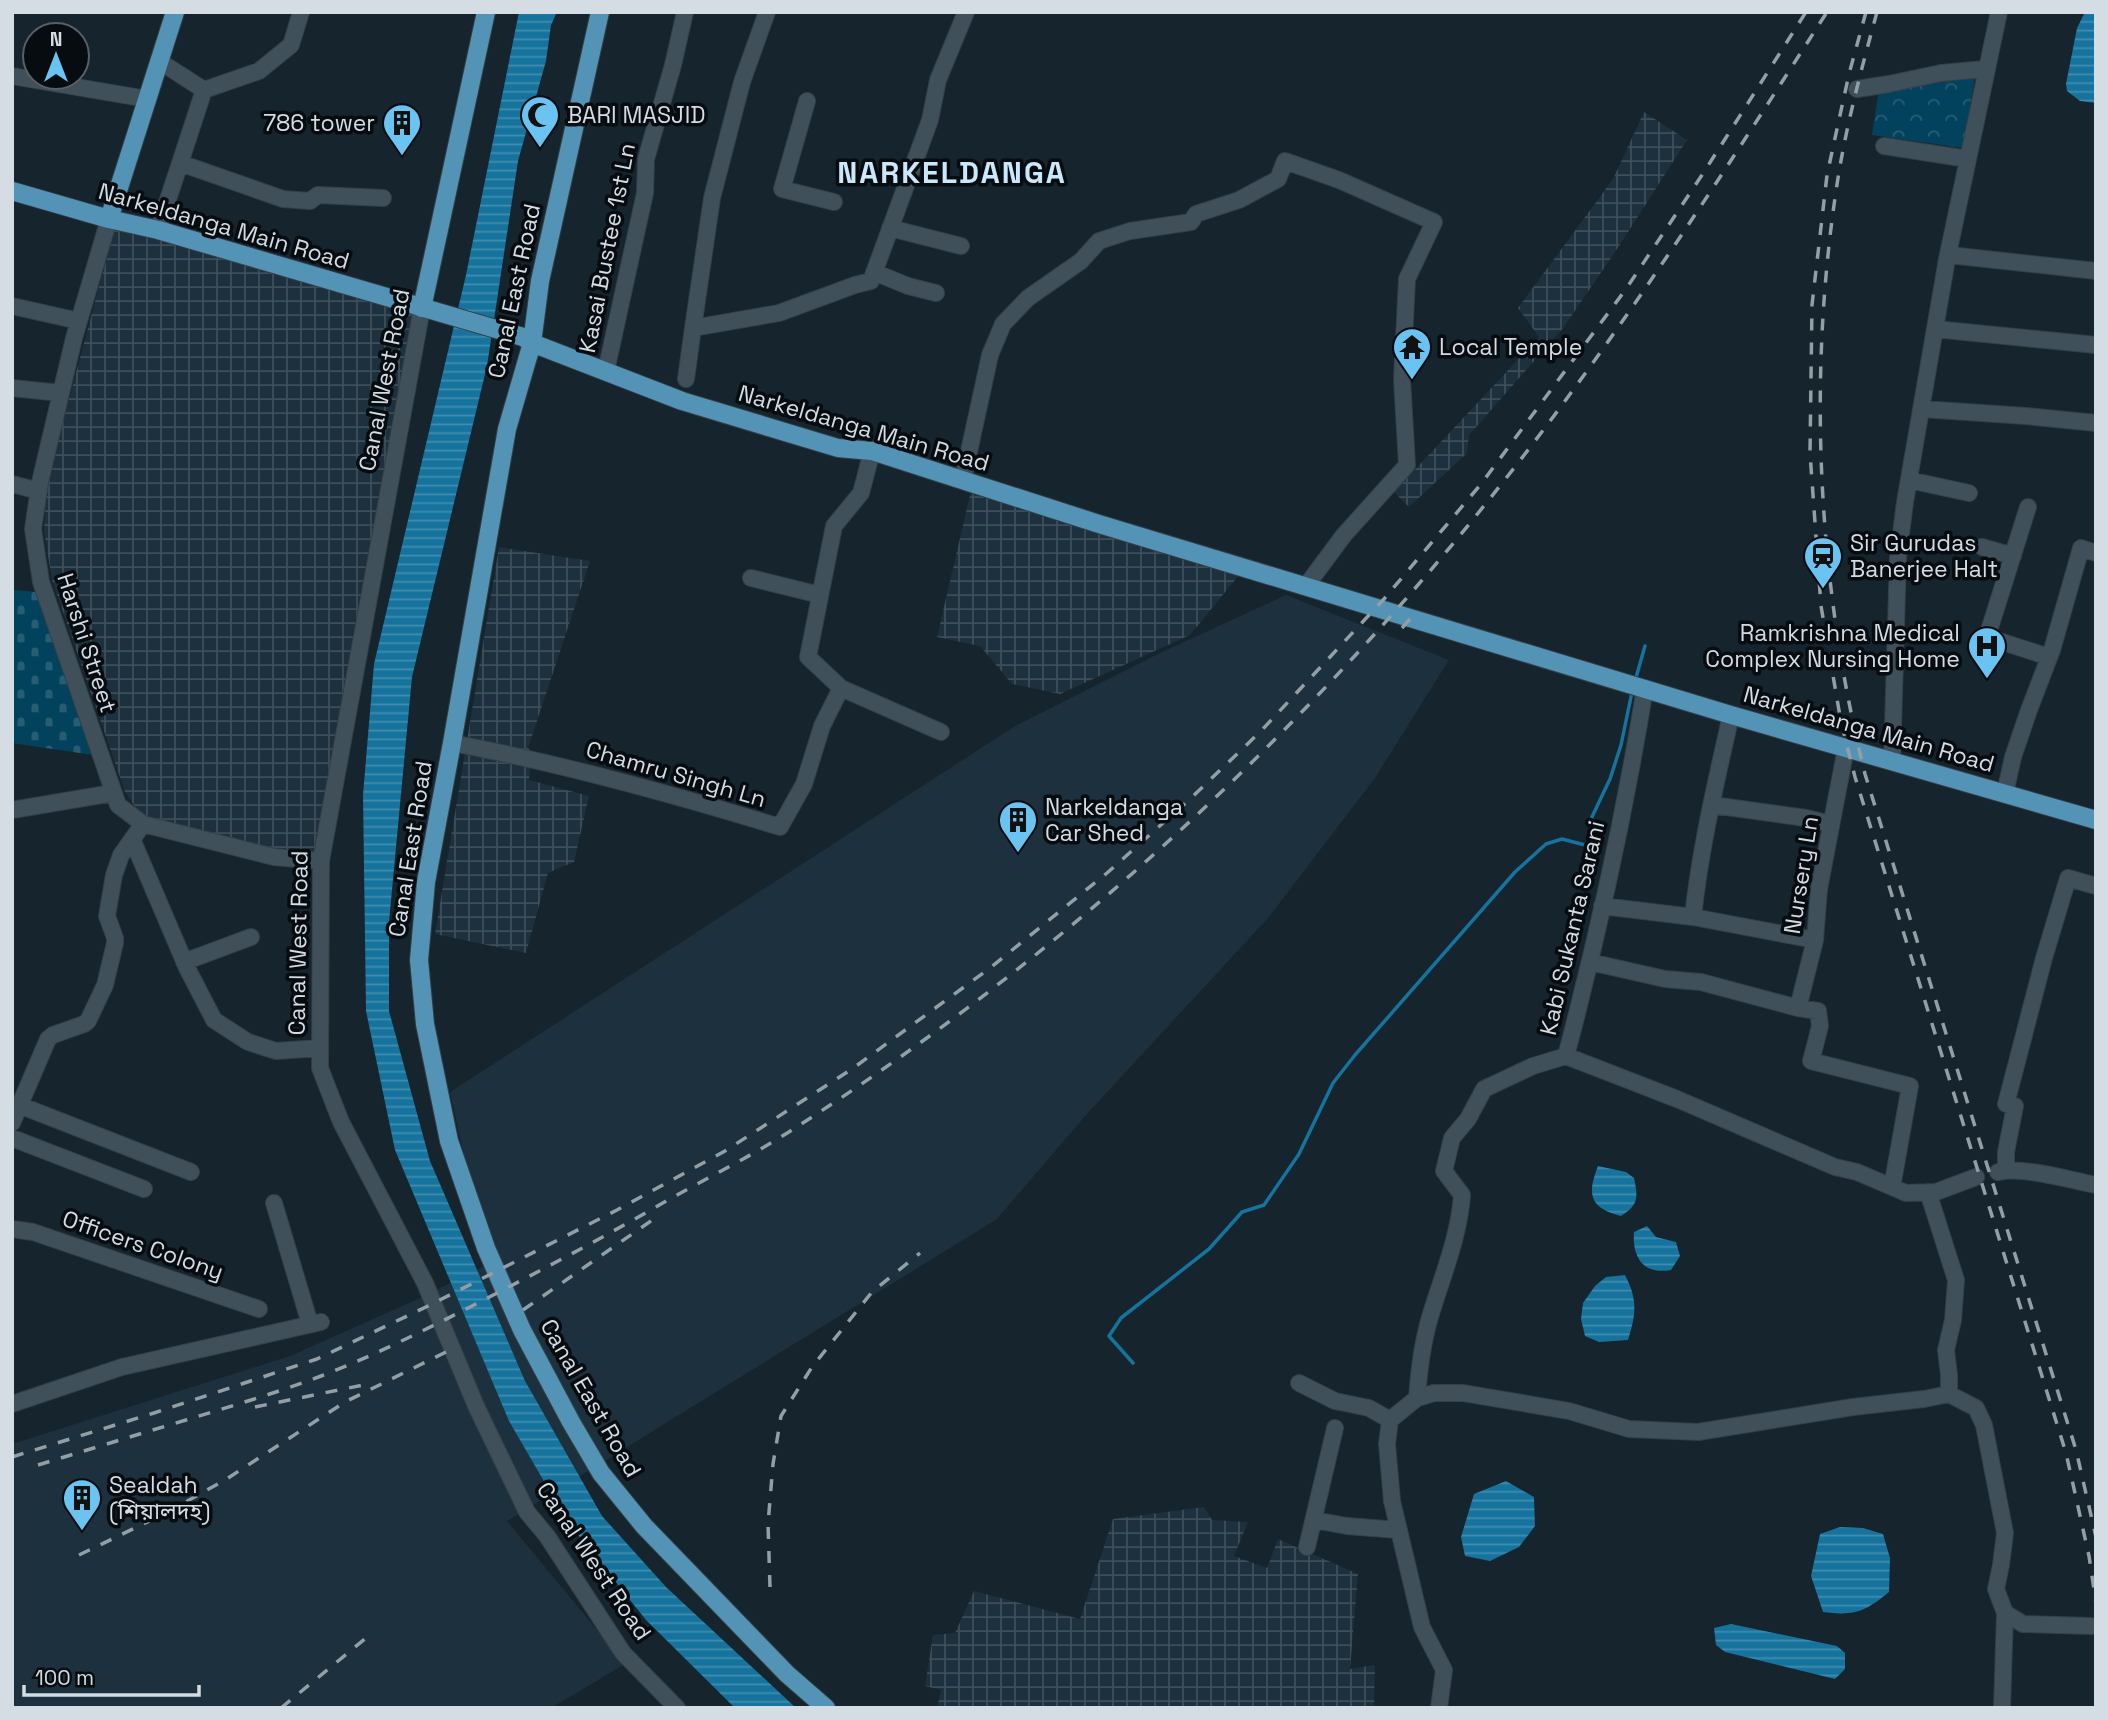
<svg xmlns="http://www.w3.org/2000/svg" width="2108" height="1720" viewBox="0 0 2108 1720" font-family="'Space Grotesk','Noto Sans Bengali',sans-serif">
  <defs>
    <pattern id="industrial-grid" width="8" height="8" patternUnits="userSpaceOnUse" patternTransform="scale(1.75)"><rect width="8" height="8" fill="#1c313d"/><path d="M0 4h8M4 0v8" fill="none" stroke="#3c4e59"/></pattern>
    <pattern id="cemetery-stones" width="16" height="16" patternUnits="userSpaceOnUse" patternTransform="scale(1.75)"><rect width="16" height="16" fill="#03425d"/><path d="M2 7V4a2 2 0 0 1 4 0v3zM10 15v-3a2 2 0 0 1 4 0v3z" fill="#275d74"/></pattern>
    <pattern id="park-crowns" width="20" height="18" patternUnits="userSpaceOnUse" patternTransform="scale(1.75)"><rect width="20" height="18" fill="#03425d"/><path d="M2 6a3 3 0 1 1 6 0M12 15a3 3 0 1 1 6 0" fill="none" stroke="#275d74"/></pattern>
    <pattern id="water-rules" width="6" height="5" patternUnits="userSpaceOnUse" patternTransform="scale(1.75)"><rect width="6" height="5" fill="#15739d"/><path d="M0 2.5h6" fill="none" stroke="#418daf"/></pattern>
  </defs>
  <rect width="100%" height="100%" fill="#15242d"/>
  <!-- built -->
  <path fill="#1c313d" d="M 1286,595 L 1449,660 L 1375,778 L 1268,918 L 1086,1115 L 997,1219 L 507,1521 L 625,1664 L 551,1708 L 12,1708 L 12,1444 L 290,1356 L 418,1299 L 499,1259 L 469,1178 L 450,1092 L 1015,726 L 1160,653 Z"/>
  <!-- industrial -->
  <path fill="url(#industrial-grid)" d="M 1644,112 L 1687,140 L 1619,246 L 1564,327 L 1469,435 L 1467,453 L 1409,507 L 1394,492 L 1539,337 L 1518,308 L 1613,179 Z
    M 115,227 L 413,312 L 317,852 L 276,851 L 140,814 L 125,792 L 52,580 L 44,531 L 46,485 Z
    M 971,491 L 1240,574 L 1190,635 L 1060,694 L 1012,684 L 980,646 L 937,637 Z
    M 499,547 L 590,561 L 528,748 L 532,752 L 529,780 L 589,796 L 574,862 L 548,873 L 526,953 L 435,934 Z
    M 1204,1507 L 1212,1520 L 1248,1522 L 1234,1556 L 1267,1568 L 1278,1539 L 1358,1574 L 1350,1669 L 1375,1665 L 1374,1708 L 937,1708 L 941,1690 L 925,1686 L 933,1635 L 955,1633 L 974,1591 L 1080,1619 L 1113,1519 Z"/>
  <!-- cemetery -->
  <path fill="url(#cemetery-stones)" d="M 12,590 L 37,592 L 93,755 L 12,743 Z"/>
  <!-- park -->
  <path fill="url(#park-crowns)" d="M 1976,72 L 1963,148 L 1872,135 L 1879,90 Z"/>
  <!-- water -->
  <path fill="url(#water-rules)" d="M 519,12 L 557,12 L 551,25 L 546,61 L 518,161 L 487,366 L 412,677 L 389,922 L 389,1011 L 430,1161 L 525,1381 L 602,1516 L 666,1587 L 796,1708 L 735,1708 L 646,1620 L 567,1521 L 509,1421 L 395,1150 L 366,1011 L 363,795 L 374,664 L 466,275 Z
    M 2087,12 L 2096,12 L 2096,103 L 2080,101 L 2067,91 L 2066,84 L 2077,28 L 2084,14 Z
    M 1598,1166 L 1626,1172 L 1634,1178 C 1638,1197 1639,1205 1621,1216 C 1589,1208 1587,1194 1598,1166 Z
    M 1647,1226 L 1656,1237 L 1676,1242 L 1680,1256 L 1671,1270 C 1644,1275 1632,1258 1634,1232 Z
    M 1625,1275 C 1638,1300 1636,1314 1628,1340 L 1599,1342 L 1585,1336 L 1581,1319 L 1583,1303 L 1595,1286 L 1606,1277 Z
    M 1506,1481 L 1534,1497 L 1535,1526 L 1519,1547 L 1490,1561 L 1465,1556 L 1461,1537 L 1474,1494 Z
    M 1840,1527 L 1863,1528 L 1883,1534 L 1890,1558 L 1889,1592 C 1865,1612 1854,1616 1823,1612 L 1811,1576 L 1820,1534 Z
    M 1731,1624 L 1837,1646 L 1845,1653 L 1845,1669 L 1835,1679 L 1725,1652 L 1716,1645 L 1714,1628 Z"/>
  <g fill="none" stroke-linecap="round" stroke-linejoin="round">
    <!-- stream -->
    <path stroke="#15739d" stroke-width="3.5" d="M 1635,681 L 1645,646
      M 1133,1363 L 1109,1336 L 1121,1318 L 1209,1249 L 1242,1212 L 1264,1205 L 1299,1154 L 1333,1083 L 1355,1055 L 1515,872 L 1546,844 L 1562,839 L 1585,845 L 1592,838 L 1590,821 L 1610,779 L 1621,745 L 1632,692"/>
    <defs>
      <path id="minor" d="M 159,61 L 204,90 L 259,71 L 291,45 L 301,12
        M 12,76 L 147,99
        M 1857,89 L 1889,84 L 1941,73 L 1985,69
        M 807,101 L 782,189 L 834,202
        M 1884,146 L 1968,159
        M 180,163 L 283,199 L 310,201 L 318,195 L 383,198
        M 109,219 L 74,338 L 40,482 L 33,529 L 41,582 L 118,805 L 143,824 L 274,857 L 321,861
        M 890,228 L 961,246
        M 158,230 L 204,90
        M 1949,255 L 2096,271
        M 874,272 L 908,286 L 936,293
        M 12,306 L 79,321
        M 422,308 L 321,861 L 320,1068 L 341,1122 L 425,1283 L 476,1406 L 527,1512 L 547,1536 L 623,1653 L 677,1708
        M 693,328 L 712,198 L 742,82 L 767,12
        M 1935,329 L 2096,345
        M 606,371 L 645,193 L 646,159 L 673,65 L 685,12
        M 686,379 L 693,328 L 779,313 L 855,285 L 871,281 L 930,120 L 938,80 L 966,12
        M 12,388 L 61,393
        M 1922,409 L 2026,416 L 2096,423
        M 872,451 L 861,493 L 834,526 L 808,657 L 841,688 L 941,732
        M 963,479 L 990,355 L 1003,324 L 1028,298 L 1081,261 L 1099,241 L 1130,231 L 1191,222 L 1196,214 L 1239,200 L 1278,179 L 1285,161 L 1339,180 L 1434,222 L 1407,279 L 1402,379 L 1407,465 L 1344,535 L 1306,586
        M 1909,480 L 1969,493
        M 12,484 L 39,491
        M 2028,507 L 1987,637 L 2049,657
        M 1982,547 L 2013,556
        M 751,578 L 820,595
        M 452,743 C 564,764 672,794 780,827 L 804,784 L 822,726 L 841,688
        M 1892,761 L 1898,557 L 1905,502 L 1947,259 L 1999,12
        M 2005,793 L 2013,757 L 2029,710 L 2052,650 L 2081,548 L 2096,553
        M 1712,805 L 1806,818 L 1831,824
        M 12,810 L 113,793
        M 132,839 L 187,968 L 214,1020 L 248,1042 L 276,1051 L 320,1048
        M 1602,906 L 1693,917 L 1815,940
        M 1693,917 C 1700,849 1716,782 1731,715
        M 184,962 L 251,937
        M 1590,962 L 1665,979 L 1701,982 L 1798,1008 L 1818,1011 L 1820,1026 L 1811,1061 L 1910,1086 L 1892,1187
        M 1798,1008 L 1815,940 L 1819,889 L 1846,748
        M 1566,1056 L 1677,1099 L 1835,1167 L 1857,1172 L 1906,1193 L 1936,1192 L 1976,1177
        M 19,1105 L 191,1172
        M 12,1123 L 48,1039 L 53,1035 L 84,1024 L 88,1021 L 105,985 L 115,943 L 115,938 L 107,916 L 114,875 L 121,855 L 143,824
        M 12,1138 L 144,1189
        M 2006,1170 L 2006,1152 L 2015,1106 L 2006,1104 L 2044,958 L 2068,878 L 2096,886
        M 1998,1172 C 2024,1166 2069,1180 2096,1185
        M 1928,1192 L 1956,1280 L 1953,1320 L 1946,1350 L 1949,1375 L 1949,1394 L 1976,1408 L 1984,1425 L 2005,1533 L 2001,1565 L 1996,1589 L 2005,1613 L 2002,1708
        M 274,1203 L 310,1324
        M 12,1229 L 33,1232 L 259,1309
        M 1299,1383 L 1335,1401 L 1369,1408 L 1390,1420
        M 1417,1398 C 1419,1370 1422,1344 1430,1317 C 1442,1277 1459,1237 1462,1195 L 1444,1171 L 1452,1138 L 1468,1119 L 1484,1089 L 1533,1066 L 1566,1056 C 1598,935 1625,812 1645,688
        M 12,1404 L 122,1367 L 321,1322
        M 1314,1520 L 1347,1526 L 1398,1530
        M 1307,1547 L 1335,1428
        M 2005,1613 L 2023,1624 L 2091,1626
        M 1439,1708 L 1444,1670 L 1422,1627 L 1392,1501 L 1387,1444 L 1390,1420 L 1417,1398 L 1434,1393 L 1463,1393 L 1569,1411 L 1629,1429 L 1698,1432 L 1853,1407 L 1924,1399 L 1949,1394"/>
      <path id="major" d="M 600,12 L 540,281 L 532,343 L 507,429 L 452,743 L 426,882 L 419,960 L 425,1024 L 449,1141 L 486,1248 L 522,1330 L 571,1422 L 601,1473 L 644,1526 L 787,1674 L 826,1708
        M 12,191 L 109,219 L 158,230 L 523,337 L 532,343 L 682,401 L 838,448 L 872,451 L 1099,524 L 1731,715 L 2096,820
        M 109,219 L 175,12
        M 422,308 L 486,12"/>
    </defs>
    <!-- minor casing -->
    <use href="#minor" stroke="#343f46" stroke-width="18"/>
    <!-- major casing -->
    <use href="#major" stroke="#343f46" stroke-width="20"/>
    <!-- minor -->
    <use href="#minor" stroke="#40505a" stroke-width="16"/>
    <!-- major -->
    <use href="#major" stroke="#5394b6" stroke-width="18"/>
    <!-- rail -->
    <path stroke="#939ea5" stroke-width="3.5" stroke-dasharray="12 12" stroke-linecap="butt" d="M 1866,12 L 1849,74 L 1827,175 L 1812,305 L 1810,453 L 1821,606 L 1841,722 L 1855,777 L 2066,1453 L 2089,1556 L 2096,1603
      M 1877,12 C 1862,67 1847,122 1838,178 C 1807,374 1817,582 1865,774 L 2076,1450 L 2096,1537
      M 1402,628 L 1417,611
      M 523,1310 L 658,1216
      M 255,1407 L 368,1384
      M 12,1457 L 154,1413 L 317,1359 L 426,1307 L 617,1210 L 725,1151 L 852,1069 L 990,968 L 1107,873 L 1190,799 L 1261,731 L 1384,599 L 1481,484 L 1626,289 L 1704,172 L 1806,12
      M 38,1465 C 87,1450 136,1435 186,1420 C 231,1406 277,1393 321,1376 C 373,1356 423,1331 472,1306 C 536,1273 599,1240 661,1204 C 705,1179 752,1156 795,1128 C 1065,955 1304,734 1503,482 C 1621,333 1724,172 1827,12
      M 79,1555 L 164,1514 L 225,1480 L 345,1402 L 448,1351
      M 770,1587 L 768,1524 L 773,1464 L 781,1416 L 812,1367 L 872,1292 L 920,1253
      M 281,1708 L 366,1638"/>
  </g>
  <!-- icons -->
  <defs>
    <symbol id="mosque-pin" viewBox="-11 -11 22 30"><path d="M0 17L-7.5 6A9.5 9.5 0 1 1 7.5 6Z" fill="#6bc3f2" stroke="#060c10"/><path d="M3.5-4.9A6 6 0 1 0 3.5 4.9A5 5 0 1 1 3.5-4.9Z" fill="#111"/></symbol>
    <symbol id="building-pin" viewBox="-11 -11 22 30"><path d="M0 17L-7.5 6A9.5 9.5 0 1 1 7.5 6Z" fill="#6bc3f2" stroke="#060c10"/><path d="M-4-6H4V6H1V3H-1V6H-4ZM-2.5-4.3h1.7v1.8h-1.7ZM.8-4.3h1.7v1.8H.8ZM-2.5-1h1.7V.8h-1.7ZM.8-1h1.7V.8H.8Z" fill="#111"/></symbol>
    <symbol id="temple-pin" viewBox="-11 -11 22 30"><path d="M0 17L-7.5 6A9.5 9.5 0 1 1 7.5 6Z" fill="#6bc3f2" stroke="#060c10"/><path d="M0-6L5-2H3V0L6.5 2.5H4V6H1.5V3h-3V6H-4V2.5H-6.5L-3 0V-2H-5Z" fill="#111"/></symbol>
    <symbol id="station-pin" viewBox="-11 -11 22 30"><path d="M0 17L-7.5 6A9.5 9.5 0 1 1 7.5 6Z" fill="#6bc3f2" stroke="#060c10"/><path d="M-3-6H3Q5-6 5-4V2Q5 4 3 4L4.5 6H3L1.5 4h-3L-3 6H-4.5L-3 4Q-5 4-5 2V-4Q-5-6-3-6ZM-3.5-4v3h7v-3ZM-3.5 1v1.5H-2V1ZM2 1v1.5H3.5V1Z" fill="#111"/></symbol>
    <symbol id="hospital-pin" viewBox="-11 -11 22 30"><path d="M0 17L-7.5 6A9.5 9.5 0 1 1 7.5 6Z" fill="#6bc3f2" stroke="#060c10"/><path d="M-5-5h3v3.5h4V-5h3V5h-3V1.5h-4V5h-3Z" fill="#111"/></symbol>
  </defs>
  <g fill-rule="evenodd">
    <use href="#mosque-pin" x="518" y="93" width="44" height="60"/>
    <use href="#building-pin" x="380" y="101" width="44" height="60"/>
    <use href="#temple-pin" x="1390" y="325" width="44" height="60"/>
    <use href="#station-pin" x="1801" y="534" width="44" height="60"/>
    <use href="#hospital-pin" x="1965" y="624" width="44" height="60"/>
    <use href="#building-pin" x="996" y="798" width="44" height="60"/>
    <use href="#building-pin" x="60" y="1476" width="44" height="60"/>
  </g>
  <g text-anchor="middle" stroke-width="7" stroke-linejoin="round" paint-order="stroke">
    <!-- poi labels -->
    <g font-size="23" fill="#d4dde3" stroke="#060c10" text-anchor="start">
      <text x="567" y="123">BARI MASJID</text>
      <text x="375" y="131" text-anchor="end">786 tower</text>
      <text x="1439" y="355">Local Temple</text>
      <text x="1850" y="551">Sir Gurudas<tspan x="1850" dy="26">Banerjee Halt</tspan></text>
      <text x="1960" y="641" text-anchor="end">Ramkrishna Medical<tspan x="1960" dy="26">Complex Nursing Home</tspan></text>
      <text x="1045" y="815">Narkeldanga<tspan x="1045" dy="26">Car Shed</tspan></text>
      <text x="109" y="1493">Sealdah<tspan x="109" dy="26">(শিয়ালদহ)</tspan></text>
    </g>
    <!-- street labels -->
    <g font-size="23" fill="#d4dde3" stroke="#060c10">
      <text transform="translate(224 226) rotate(16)" y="8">Narkeldanga Main Road</text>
      <text transform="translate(607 248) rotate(-79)" y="8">Kasai Bustee 1st Ln</text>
      <text transform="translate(514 291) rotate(-78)" y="8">Canal East Road</text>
      <text transform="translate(384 380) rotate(-79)" y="8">Canal West Road</text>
      <text transform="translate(864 428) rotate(16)" y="8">Narkeldanga Main Road</text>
      <text transform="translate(87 643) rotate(72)" y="8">Harshi Street</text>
      <text transform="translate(1869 729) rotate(16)" y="8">Narkeldanga Main Road</text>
      <text transform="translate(676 774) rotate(16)" y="8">Chamru Singh Ln</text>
      <text transform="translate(410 849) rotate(-81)" y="8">Canal East Road</text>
      <text transform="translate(1801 875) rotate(-81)" y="8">Nursery Ln</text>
      <text transform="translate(1572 928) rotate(-77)" y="8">Kabi Sukanta Sarani</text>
      <text transform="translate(298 943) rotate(-89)" y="8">Canal West Road</text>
      <text transform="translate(143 1245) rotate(19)" y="8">Officers Colony</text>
      <text transform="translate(591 1398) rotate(60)" y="8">Canal East Road</text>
      <text transform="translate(594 1561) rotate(56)" y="8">Canal West Road</text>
    </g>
    <!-- district labels -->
    <g font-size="30" font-weight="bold" letter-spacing="2" fill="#cae8fa" stroke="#060c10">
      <text x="952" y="183">NARKELDANGA</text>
    </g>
  </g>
  <!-- border -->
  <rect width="2108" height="1720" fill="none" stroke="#d4dde3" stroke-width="28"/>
  <!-- north arrow -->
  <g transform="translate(56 56)"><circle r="33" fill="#060c10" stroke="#586064" stroke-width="2"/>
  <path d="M0-5L12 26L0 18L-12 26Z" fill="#6bc3f2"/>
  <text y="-10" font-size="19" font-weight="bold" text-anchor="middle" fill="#d4dde3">N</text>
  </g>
  <!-- scale -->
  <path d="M24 1685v10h175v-10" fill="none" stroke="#d4dde3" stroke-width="3.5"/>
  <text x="35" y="1685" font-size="21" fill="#d4dde3" stroke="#060c10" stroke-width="5" paint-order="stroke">100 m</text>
</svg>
